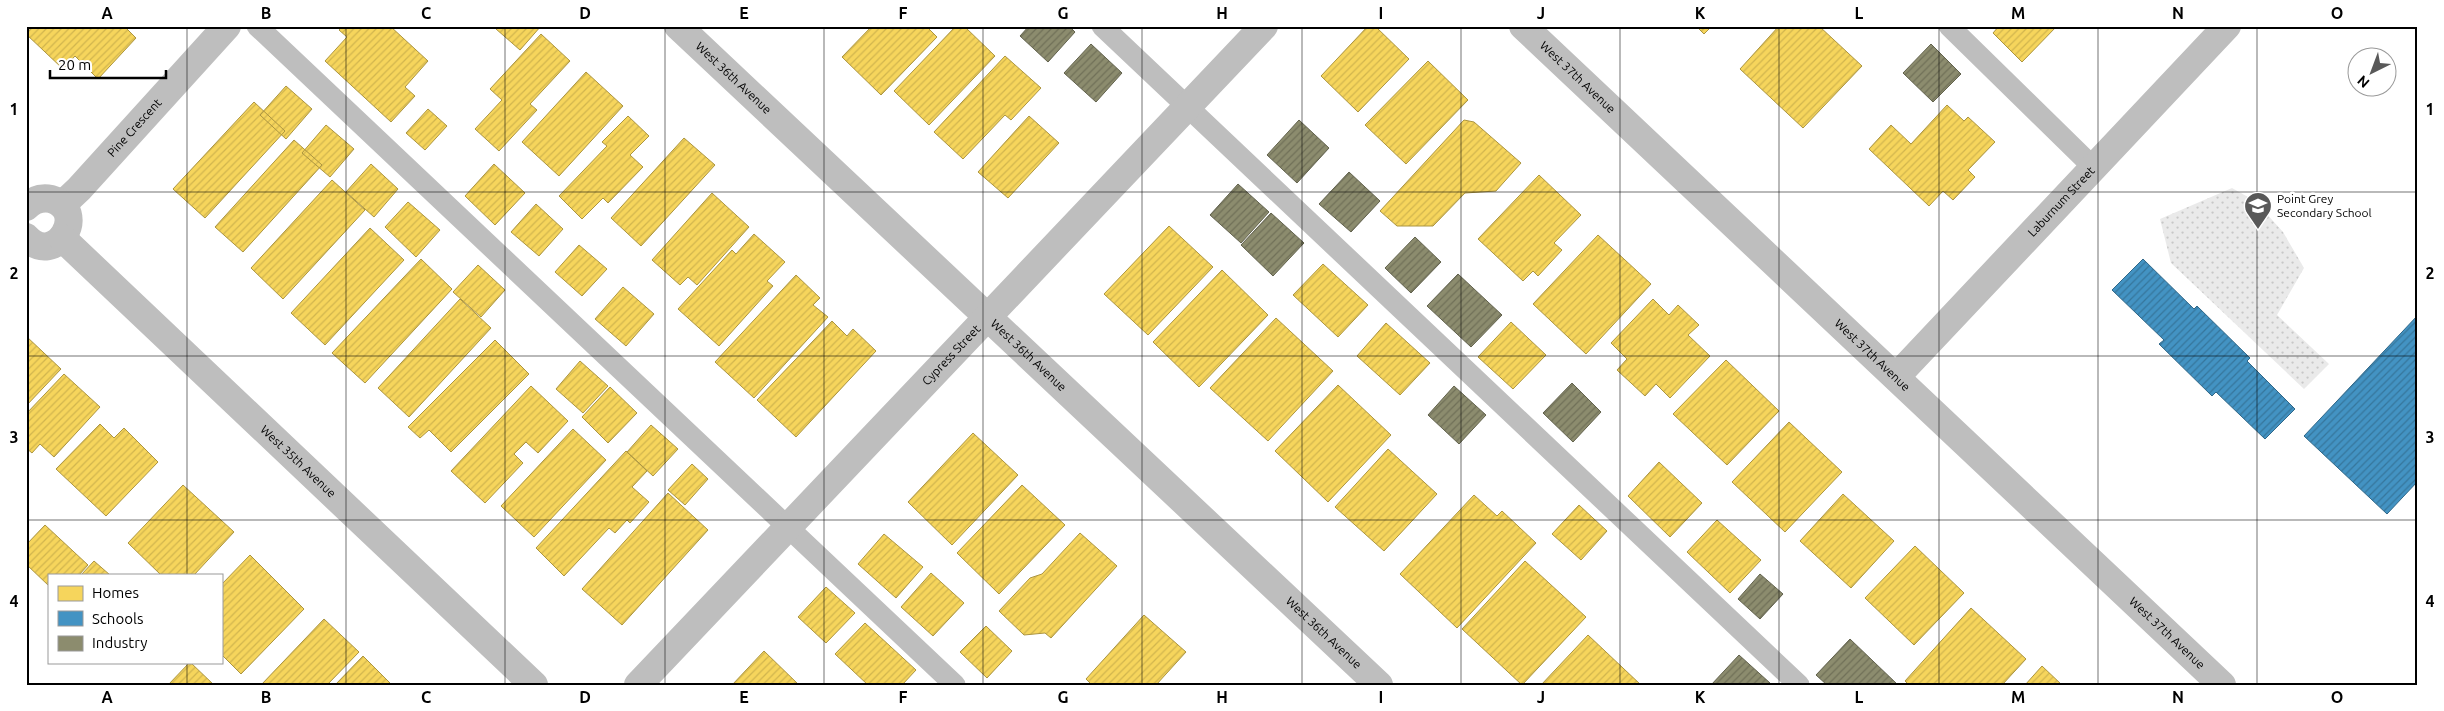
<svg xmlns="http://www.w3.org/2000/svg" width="2444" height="711" viewBox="0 0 2444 711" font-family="Ubuntu,sans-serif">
  <defs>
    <pattern id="park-dots" width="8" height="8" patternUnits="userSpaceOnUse" patternTransform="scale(1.25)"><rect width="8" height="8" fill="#eaeaea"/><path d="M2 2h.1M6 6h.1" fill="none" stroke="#c7c7c7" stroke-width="1.8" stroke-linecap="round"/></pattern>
    <pattern id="homes-hatch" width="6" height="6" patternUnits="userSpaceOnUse" patternTransform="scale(1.25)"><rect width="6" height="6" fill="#f6d55c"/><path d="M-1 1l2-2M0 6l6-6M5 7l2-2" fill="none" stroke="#d1b54e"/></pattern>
    <pattern id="schools-hatch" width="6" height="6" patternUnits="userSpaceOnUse" patternTransform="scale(1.25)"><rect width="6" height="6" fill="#4393c3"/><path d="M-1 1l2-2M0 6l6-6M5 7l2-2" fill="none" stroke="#36769c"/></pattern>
    <pattern id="industry-hatch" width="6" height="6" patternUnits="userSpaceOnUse" patternTransform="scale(1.25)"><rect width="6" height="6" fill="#8c8c6e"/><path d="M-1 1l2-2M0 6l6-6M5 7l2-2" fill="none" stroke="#707058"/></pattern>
  </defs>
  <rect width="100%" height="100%" fill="#fff"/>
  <!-- park -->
  <path fill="url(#park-dots)" d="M 2232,188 L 2255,201 L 2283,232 L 2304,268 L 2277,315 L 2329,364 L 2304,389 L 2171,263 L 2160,219 Z"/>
  <!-- homes -->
  <path fill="url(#homes-hatch)" stroke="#ac9540" d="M 33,26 L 124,26 L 136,38 L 98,79 L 75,56 L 63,69 L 26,34 Z
    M 343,26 L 390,26 L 428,61 L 405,87 L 415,96 L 391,122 L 325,61 L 347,37 L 339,30 Z
    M 498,26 L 541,26 L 520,50 L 496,29 Z
    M 872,26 L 926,26 L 937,37 L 881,95 L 842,57 Z
    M 956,26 L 964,26 L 995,56 L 929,125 L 894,91 Z
    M 1368,26 L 1375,26 L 1409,59 L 1358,112 L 1321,76 Z
    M 1696,26 L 1712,26 L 1704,34 Z
    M 1779,26 L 1819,26 L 1862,66 L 1803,128 L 1740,69 Z
    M 1999,26 L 2057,26 L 2022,62 L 1993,33 Z
    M 541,34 L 570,61 L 530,104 L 537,110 L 499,151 L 475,129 L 502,100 L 490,89 Z
    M 1005,56 L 1041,88 L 1011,120 L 1005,115 L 963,159 L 934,132 Z
    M 1428,61 L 1468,100 L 1406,164 L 1365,125 Z
    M 586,72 L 623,106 L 559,176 L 522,142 Z
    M 286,86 L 312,109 L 286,139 L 260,115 Z
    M 254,102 L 285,131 L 205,218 L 173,189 Z
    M 1947,105 L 1964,121 L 1968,117 L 1995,142 L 1968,170 L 1975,177 L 1953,200 L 1943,191 L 1929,206 L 1869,149 L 1891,125 L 1911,144 Z
    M 428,109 L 447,126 L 425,150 L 406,133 Z
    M 628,116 L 649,136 L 630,155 L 643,167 L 608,203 L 603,198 L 582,219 L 559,196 L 607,146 L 602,142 Z
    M 1029,116 L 1059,143 L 1008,198 L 978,172 Z
    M 1464,120 L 1474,122 L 1521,163 L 1496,191 L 1465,193 L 1433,226 L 1397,226 L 1380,211 Z
    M 326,125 L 354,149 L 330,177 L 302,153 Z
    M 684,138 L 715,165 L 641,246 L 611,218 Z
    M 294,140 L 322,165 L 243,252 L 215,227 Z
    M 371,164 L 398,189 L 374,217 L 346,192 Z
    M 494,164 L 525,193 L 495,225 L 465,196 Z
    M 1539,175 L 1581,215 L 1554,243 L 1562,250 L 1538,276 L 1533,271 L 1523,281 L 1478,239 Z
    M 332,180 L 365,210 L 283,299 L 251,268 Z
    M 712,193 L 749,227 L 697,285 L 688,277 L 680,285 L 652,260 Z
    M 408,202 L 440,230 L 416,257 L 385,227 Z
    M 536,204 L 563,229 L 539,256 L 511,232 Z
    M 1169,226 L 1213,267 L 1148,335 L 1104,294 Z
    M 370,228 L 404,260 L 325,345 L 291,313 Z
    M 754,234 L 785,262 L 767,281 L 773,286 L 719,346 L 678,309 L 732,250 L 736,254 Z
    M 1598,235 L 1651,284 L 1586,354 L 1533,304 Z
    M 579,245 L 607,269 L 582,296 L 555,272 Z
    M 421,259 L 452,289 L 365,383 L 332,353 Z
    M 1323,264 L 1368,305 L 1338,337 L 1293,295 Z
    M 478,265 L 505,290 L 481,317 L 453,292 Z
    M 1222,270 L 1268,315 L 1199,387 L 1153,342 Z
    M 796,275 L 820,298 L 813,305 L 828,317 L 754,398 L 715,362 Z
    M 623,287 L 654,314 L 626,346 L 595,319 Z
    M 460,299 L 491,328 L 409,417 L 378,388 Z
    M 1653,299 L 1669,315 L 1678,305 L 1699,325 L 1688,335 L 1710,356 L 1670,398 L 1656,384 L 1645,396 L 1617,370 L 1627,359 L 1611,343 Z
    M 1276,318 L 1333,371 L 1268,441 L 1210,388 Z
    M 832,321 L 847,336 L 853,329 L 876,351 L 796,437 L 757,400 Z
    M 1511,322 L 1546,355 L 1513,389 L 1478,357 Z
    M 1386,323 L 1430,363 L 1400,395 L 1357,356 Z
    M 26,336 L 61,369 L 26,406 Z
    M 495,340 L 529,374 L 451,452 L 429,430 L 420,438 L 408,427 Z
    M 1726,360 L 1779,411 L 1727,465 L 1673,414 Z
    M 580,361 L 608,386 L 583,413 L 556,389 Z
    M 64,374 L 100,407 L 54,457 L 40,444 L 32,453 L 26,448 L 26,414 Z
    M 1338,385 L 1391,435 L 1328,502 L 1275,451 Z
    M 531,386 L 568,421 L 538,453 L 526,442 L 514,454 L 523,463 L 485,503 L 451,471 Z
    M 610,387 L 637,413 L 608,443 L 582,417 Z
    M 1789,422 L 1842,472 L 1785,532 L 1732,482 Z
    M 100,424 L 114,438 L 124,428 L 158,462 L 106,516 L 56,469 Z
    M 651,425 L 678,449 L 653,476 L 627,452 Z
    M 573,429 L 606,460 L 534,537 L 501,506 Z
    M 973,433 L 1018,475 L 952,545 L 908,502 Z
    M 1388,449 L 1437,494 L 1384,551 L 1335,507 Z
    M 626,451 L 647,471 L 632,487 L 649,502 L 630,523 L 627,520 L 615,533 L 609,528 L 564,576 L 536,548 Z
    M 1659,462 L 1702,503 L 1670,537 L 1628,496 Z
    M 692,464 L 708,479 L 685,505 L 668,490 Z
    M 183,485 L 234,532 L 194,575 L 161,575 L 128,543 Z
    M 1022,485 L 1065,525 L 999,594 L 957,553 Z
    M 668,493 L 708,530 L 622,625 L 582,589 Z
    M 1843,494 L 1894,541 L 1851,588 L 1800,541 Z
    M 1474,495 L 1497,516 L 1502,511 L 1536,543 L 1457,628 L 1400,574 Z
    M 1579,505 L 1607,531 L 1581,560 L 1552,534 Z
    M 1717,520 L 1761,560 L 1730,593 L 1687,552 Z
    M 45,525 L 88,565 L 79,575 L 49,575 L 49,586 L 26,564 L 26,545 Z
    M 1080,533 L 1117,566 L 1051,638 L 1045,633 L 1024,635 L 999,611 L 1030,578 L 1042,574 Z
    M 884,534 L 923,567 L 896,598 L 858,564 Z
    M 1915,546 L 1964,593 L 1914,645 L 1865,598 Z
    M 250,555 L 304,609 L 241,674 L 221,654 L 221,585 Z
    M 94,561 L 110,575 L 81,575 Z
    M 1525,561 L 1586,617 L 1522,685 L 1462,629 Z
    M 931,573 L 964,603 L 933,636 L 901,607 Z
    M 826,587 L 855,613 L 826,643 L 798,617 Z
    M 1971,608 L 2026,659 L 2002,685 L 1909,685 L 1905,681 Z
    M 1144,615 L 1186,652 L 1156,685 L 1092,685 L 1086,679 Z
    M 324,619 L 359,652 L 327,685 L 261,685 Z
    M 865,623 L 916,670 L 902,685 L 868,685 L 835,654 Z
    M 986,626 L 1012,651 L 987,678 L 960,652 Z
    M 1588,635 L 1641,685 L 1541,685 Z
    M 764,651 L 798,684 L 798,685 L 732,685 Z
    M 363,656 L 392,685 L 335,685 Z
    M 190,662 L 214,685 L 168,685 Z
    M 2042,666 L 2062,685 L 2025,685 Z"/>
  <!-- schools -->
  <path fill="url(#schools-hatch)" stroke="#2f6788" d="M 2143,259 L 2194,309 L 2197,306 L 2250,358 L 2247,361 L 2295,409 L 2265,439 L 2216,392 L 2212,396 L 2159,344 L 2164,340 L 2112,290 Z
    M 2418,315 L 2418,481 L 2387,514 L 2304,436 Z"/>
  <!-- industry -->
  <path fill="url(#industry-hatch)" stroke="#62624d" d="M 1029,26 L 1069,26 L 1075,32 L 1048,62 L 1020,36 Z
    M 1091,44 L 1122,73 L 1096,102 L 1064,73 Z
    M 1931,44 L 1961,74 L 1933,102 L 1903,73 Z
    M 1299,120 L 1329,148 L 1297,183 L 1267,155 Z
    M 1349,172 L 1380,201 L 1351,232 L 1319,204 Z
    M 1238,184 L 1269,212 L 1241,243 L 1210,215 Z
    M 1271,213 L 1304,243 L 1273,276 L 1241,245 Z
    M 1415,237 L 1441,262 L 1411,293 L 1385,268 Z
    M 1458,274 L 1502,315 L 1471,347 L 1427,306 Z
    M 1572,383 L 1601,412 L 1573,442 L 1543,413 Z
    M 1454,386 L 1486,415 L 1459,444 L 1428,415 Z
    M 1760,574 L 1783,594 L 1760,619 L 1738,599 Z
    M 1850,639 L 1897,684 L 1896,685 L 1827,685 L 1816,675 Z
    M 1739,655 L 1770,683 L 1769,685 L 1711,685 Z"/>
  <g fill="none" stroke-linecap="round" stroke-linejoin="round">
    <!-- lane -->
    <path stroke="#bebebe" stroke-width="21" d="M 257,26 L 955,685
      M 1102,26 L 1799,685
      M 1949,26 L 2093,167"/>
    <!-- street -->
    <g stroke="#bebebe" stroke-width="28">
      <path id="s1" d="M 678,26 L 1379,685"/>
      <path id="s2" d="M 1523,26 L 2222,685"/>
      <path id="s3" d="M 62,205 L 79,189 L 227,26"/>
      <path d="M 26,207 C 33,200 41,197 51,199 C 90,210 56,269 26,237"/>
      <path id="s4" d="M 62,238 L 534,685"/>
      <path id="s5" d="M 1896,377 L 2227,26"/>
      <path id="s6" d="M 638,685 L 1264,26"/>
    </g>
  </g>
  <!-- grid -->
  <path fill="none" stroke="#000" stroke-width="1" stroke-opacity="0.55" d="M 187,26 L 187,575M 346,26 L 346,685M 505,26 L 505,685M 665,26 L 665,685M 824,26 L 824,685M 983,26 L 983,685M 1142,26 L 1142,685M 1302,26 L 1302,685M 1461,26 L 1461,685M 1620,26 L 1620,685M 1779,26 L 1779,685M 1939,26 L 1939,685M 2098,26 L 2098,685M 2257,26 L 2257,685M 26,192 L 2418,192M 26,356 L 2418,356M 26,520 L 2418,520M 187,662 L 187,685"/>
  <!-- icons -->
  <defs>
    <symbol id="school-pin" viewBox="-11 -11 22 30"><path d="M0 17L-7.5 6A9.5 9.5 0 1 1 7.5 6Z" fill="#595959" stroke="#fff"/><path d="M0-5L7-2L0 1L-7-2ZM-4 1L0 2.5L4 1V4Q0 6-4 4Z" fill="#fff"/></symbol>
  </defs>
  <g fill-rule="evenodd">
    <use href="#school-pin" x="2242" y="190" width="32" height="43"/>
  </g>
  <g text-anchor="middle" stroke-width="5" stroke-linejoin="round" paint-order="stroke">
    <!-- street labels -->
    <g font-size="12" fill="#000" stroke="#fff">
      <text dy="4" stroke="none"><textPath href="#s1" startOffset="76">West 36th Avenue</textPath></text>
      <text dy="4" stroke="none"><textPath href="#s2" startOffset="75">West 37th Avenue</textPath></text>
      <text dy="4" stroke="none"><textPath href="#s3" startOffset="106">Pine Crescent</textPath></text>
      <text dy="4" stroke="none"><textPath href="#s5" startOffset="241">Laburnum Street</textPath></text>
      <text dy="4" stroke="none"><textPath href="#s1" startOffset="481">West 36th Avenue</textPath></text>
      <text dy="4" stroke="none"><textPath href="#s2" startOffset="480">West 37th Avenue</textPath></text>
      <text dy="4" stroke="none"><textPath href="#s6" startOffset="455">Cypress Street</textPath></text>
      <text dy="4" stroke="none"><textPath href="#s4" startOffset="325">West 35th Avenue</textPath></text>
      <text dy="4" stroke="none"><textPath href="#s1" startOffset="886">West 36th Avenue</textPath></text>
      <text dy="4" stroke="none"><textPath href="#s2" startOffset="885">West 37th Avenue</textPath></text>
    </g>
    <!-- poi labels -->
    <g font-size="12" fill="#000" stroke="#fff" text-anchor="start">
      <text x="2277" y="203">Point Grey<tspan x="2277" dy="14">Secondary School</tspan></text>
    </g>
  </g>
  <!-- border -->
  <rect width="2444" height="711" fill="none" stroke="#ffffff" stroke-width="55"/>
  <!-- legend -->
  <rect x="48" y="574" width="175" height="90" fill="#ffffff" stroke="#999999"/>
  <rect x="58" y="586" width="25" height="15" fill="#f6d55c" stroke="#999999"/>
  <text x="92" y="598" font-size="15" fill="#000000">Homes</text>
  <rect x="58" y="611" width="25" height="15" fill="#4393c3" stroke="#999999"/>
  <text x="92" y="624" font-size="15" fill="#000000">Schools</text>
  <rect x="58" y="636" width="25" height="15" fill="#8c8c6e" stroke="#999999"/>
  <text x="92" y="648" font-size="15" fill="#000000">Industry</text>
  <!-- north arrow -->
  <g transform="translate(2372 72) rotate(222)"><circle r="24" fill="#ffffff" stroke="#999999"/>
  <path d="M0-4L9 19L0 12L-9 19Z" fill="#595959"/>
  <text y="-8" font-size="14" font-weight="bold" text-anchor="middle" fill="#000000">N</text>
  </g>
  <!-- scale -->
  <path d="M50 70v8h116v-8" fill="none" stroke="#000000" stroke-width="2.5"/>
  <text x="58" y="70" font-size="15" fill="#000000" stroke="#ffffff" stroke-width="4" paint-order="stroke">20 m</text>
  <rect x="28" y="28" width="2388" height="656" fill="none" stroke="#000" stroke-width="2"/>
  <g font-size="16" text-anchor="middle" font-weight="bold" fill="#000">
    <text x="107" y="19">A</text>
    <text x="266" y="19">B</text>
    <text x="426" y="19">C</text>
    <text x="585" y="19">D</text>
    <text x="744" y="19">E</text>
    <text x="903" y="19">F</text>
    <text x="1063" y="19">G</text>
    <text x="1222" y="19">H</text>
    <text x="1381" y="19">I</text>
    <text x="1541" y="19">J</text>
    <text x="1700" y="19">K</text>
    <text x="1859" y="19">L</text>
    <text x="2018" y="19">M</text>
    <text x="2178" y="19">N</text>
    <text x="2337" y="19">O</text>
    <text x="14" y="115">1</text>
    <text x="2430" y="115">1</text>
    <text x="14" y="279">2</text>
    <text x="2430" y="279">2</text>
    <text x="14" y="443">3</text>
    <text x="2430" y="443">3</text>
    <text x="14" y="607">4</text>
    <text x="2430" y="607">4</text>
    <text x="107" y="703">A</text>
    <text x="266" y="703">B</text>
    <text x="426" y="703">C</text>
    <text x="585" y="703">D</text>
    <text x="744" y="703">E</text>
    <text x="903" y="703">F</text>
    <text x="1063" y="703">G</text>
    <text x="1222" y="703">H</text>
    <text x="1381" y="703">I</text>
    <text x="1541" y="703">J</text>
    <text x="1700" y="703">K</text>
    <text x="1859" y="703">L</text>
    <text x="2018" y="703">M</text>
    <text x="2178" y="703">N</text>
    <text x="2337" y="703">O</text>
  </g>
</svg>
